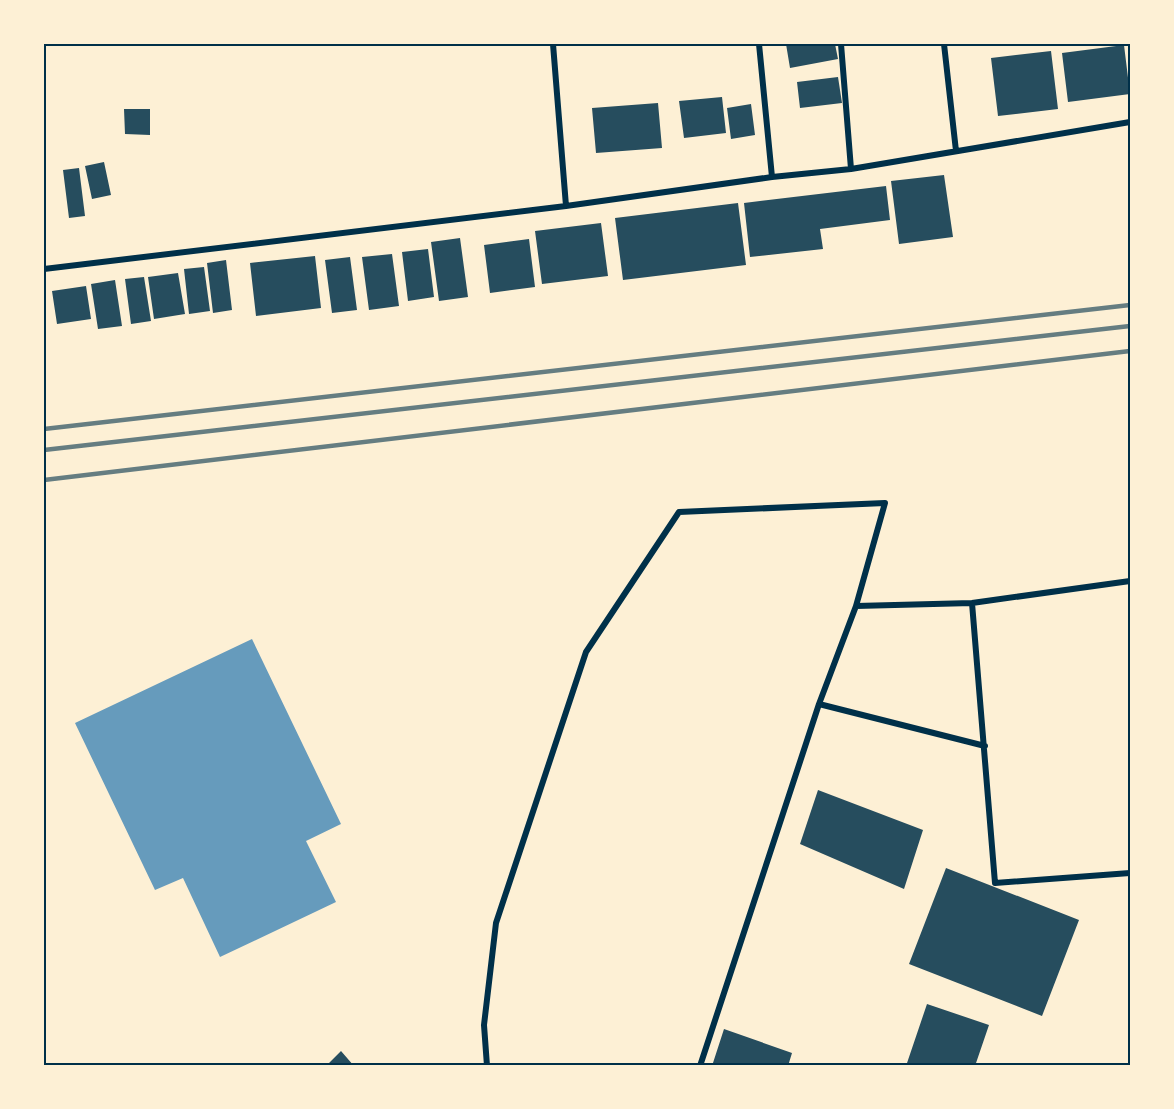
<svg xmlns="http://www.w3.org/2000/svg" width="1174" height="1109" viewBox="0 0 1174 1109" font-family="'Work Sans',sans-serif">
  <rect width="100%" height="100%" fill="#fdf0d5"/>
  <!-- water -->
  <path fill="#669bbc" d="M 252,639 L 341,824 L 306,841 L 336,902 L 220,957 L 183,878 L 155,890 L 75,723 Z"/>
  <!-- building -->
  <path fill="#264d5e" d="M 786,44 L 835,44 L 838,59 L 790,68 Z
    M 1124,45 L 1130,94 L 1068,102 L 1062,53 Z
    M 1051,51 L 1058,109 L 998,116 L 991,58 Z
    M 838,77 L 842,103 L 800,108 L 797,82 Z
    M 722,97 L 726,133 L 684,138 L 679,101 Z
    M 658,103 L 662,148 L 596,153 L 592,108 Z
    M 751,104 L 755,135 L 731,139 L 727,108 Z
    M 124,109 L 150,109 L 150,135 L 125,134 Z
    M 104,162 L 111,195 L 92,199 L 85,166 Z
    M 79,168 L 85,216 L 69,218 L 63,170 Z
    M 944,175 L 953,237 L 899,244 L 891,181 Z
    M 886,186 L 890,220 L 820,229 L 823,249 L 750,257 L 744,203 Z
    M 738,203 L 746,265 L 623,280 L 615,218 Z
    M 601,223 L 608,276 L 542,284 L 535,231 Z
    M 460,238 L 468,297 L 439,301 L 431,242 Z
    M 529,239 L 535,287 L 490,293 L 484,245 Z
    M 428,249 L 434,297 L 408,301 L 402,252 Z
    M 392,254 L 399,306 L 369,310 L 362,257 Z
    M 315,256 L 321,308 L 256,316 L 250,263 Z
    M 350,257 L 357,310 L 332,313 L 325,260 Z
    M 226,260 L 232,310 L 213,313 L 207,263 Z
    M 204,267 L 210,311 L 189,314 L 184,269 Z
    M 178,273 L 185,314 L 154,319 L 148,277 Z
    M 144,277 L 151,321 L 131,324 L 125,279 Z
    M 115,280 L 122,326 L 98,329 L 91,284 Z
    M 86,286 L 91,319 L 57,324 L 52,291 Z
    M 818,790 L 923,830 L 904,889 L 800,844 Z
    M 946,868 L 1079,920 L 1042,1016 L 909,964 Z
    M 927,1004 L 989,1025 L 975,1066 L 906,1066 Z
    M 724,1029 L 792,1053 L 788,1066 L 712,1066 Z
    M 341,1051 L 354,1066 L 326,1066 Z"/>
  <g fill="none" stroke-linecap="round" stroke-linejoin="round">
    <!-- minor -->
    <path stroke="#003049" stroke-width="6" d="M 553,44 L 566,206
      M 759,44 L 772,177
      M 841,44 L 851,169
      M 944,44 L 956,151
      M 44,269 L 566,206 L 772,177 L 851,169 L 1130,122
      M 972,603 L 995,883 L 1130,873
      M 856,606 L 972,603 L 1130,581
      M 819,704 L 985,746
      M 487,1066 L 484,1025 L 496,923 L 586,652 L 679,512 L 885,503 L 856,606 L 819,704 L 700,1066"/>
    <!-- rail -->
    <path stroke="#657d81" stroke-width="4.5" d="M 44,429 L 1130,305
      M 44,450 L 1130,326
      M 44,480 L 1130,351"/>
  </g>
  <!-- border -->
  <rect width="1174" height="1109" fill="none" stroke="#fdf0d5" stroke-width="90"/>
  <rect x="45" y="45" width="1084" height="1019" fill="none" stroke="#003049" stroke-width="2"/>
</svg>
